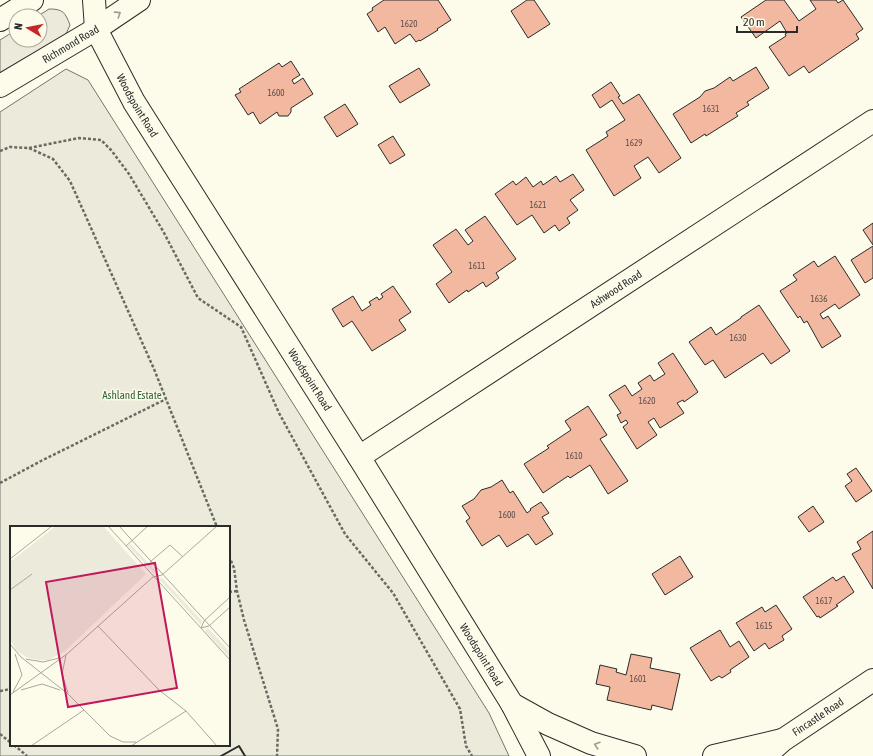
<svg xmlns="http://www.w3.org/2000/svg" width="873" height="756" viewBox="0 0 873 756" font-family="'Asap Condensed',sans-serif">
  <rect width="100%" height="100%" fill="#fdfbea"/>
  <!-- green -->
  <path fill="#ecebdb" stroke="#74746e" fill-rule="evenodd" d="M 49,9 C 63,9 65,12 70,25 L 66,34 L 0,75 L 0,40 L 16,30 L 16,40 L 40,40 L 40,16 L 38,16 Z
    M 66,69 L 88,80 L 489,713 L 509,756 L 0,756 L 0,112 ZM 11,527 L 229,527 L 229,745 L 11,745 Z"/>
  <!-- building -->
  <path fill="#f2b8a0" stroke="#2b2b2b" d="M 384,0 L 438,0 L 451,20 L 437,29 L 438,30 L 420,41 L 419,40 L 416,42 L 410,34 L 395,44 L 385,27 L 378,32 L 367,14 L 373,10 L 372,8 Z
    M 527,0 L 534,0 L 550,24 L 528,38 L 511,11 Z
    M 766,0 L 784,0 L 799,21 L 816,9 L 810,0 L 836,0 L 838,3 L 843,0 L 863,29 L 856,34 L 859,39 L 809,73 L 804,66 L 789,76 L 769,47 L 786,36 L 785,34 L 787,33 L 780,21 L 756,38 L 741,17 Z
    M 291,61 L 300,75 L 292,80 L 294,84 L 303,78 L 313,94 L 291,108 L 291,112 L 288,116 L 279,116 L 277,112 L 260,124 L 253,112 L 248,115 L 235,95 L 241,92 L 239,89 L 279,63 L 282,67 Z
    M 756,67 L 769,88 L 747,102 L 749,105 L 736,113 L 738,116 L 706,136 L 705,134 L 691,143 L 673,114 L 700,97 L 705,91 L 714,88 L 730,77 L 733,81 Z
    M 419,68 L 430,85 L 400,103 L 389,86 Z
    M 611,82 L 620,96 L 618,97 L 623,104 L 639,94 L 681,158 L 659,173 L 648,157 L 634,166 L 641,178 L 614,196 L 586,150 L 608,136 L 606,132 L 625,120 L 612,100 L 600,108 L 592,95 Z
    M 345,104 L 358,124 L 337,137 L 324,117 Z
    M 393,136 L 405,155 L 390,164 L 378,145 Z
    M 573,174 L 584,190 L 570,200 L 578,210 L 567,218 L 570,223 L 559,231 L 555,225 L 544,233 L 532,215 L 517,225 L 495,194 L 513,181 L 516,185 L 526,177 L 533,187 L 541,181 L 543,185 L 556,176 L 560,182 Z
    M 485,216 L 516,259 L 496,273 L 499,278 L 486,287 L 483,282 L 468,292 L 467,290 L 449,303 L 436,284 L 452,272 L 433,245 L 456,229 L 468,245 L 473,241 L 465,230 Z
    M 873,223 L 873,245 L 863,230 Z
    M 873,246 L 873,278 L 865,283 L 851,260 Z
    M 835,256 L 860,295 L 839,309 L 835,304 L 820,314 L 823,319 L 828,316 L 841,336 L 822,348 L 807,321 L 804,323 L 800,316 L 798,318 L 780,291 L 797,280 L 793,275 L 814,261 L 818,267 Z
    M 393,286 L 411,312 L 399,320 L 406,330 L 372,351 L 352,321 L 343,327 L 332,309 L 353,296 L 362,311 L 371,305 L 369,302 L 377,297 L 379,300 L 383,297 L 381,294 Z
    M 759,305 L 790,351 L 771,364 L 763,353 L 725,378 L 713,360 L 705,365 L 689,342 L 711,327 L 716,335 L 741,318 L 741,317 Z
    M 673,353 L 698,392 L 684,402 L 683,400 L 677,403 L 684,413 L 660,428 L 654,418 L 648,422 L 657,435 L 637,449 L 623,427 L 628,423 L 626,420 L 621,423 L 617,415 L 621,413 L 609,395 L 625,385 L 632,396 L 642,389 L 638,383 L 650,375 L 654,381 L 665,374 L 658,363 Z
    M 588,406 L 607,435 L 600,439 L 628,481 L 608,494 L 590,465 L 570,478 L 568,476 L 543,493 L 524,464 L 549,448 L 547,446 L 571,430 L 565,421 Z
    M 856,468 L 872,491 L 856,502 L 845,486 L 852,481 L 847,474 Z
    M 502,480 L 510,493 L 513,491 L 527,513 L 531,510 L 530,509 L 541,502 L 549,513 L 542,517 L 553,534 L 536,545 L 528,534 L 507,547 L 499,535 L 482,546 L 466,521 L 470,518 L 462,506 L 474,499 L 481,490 L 491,487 Z
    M 813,506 L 824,522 L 809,532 L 798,517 Z
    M 873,531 L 873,589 L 852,554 L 861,549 L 857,542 Z
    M 680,556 L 693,577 L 665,595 L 652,574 Z
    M 844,576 L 854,592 L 836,605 L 838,606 L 820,618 L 819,616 L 817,617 L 803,597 L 833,577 L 836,581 Z
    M 776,605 L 792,629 L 782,636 L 784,640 L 769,649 L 765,643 L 754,651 L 736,623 L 762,607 L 765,612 Z
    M 720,630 L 730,647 L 739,641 L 749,657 L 730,670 L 731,672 L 722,678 L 719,676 L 711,681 L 690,648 Z
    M 631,654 L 652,658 L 650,668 L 680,674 L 672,710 L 652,705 L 651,710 L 607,700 L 610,687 L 596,684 L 600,665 L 617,669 L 616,672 L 626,675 Z"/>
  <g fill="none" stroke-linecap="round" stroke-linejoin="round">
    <defs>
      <g id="minor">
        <path id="s1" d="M 94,0 L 96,29 L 134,102 L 359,457 L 512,704 L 539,756"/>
        <path id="s2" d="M 359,457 L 873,121"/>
        <path d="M 512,704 L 548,724 L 591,743 L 635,756"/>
        <path d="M 714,756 L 782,740"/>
        <path id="s3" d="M 765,756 L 783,740 L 873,680"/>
      </g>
      <g id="major">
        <path d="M 0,20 L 32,0"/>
        <path id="s4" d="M 0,86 L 96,29 L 139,0"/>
      </g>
    </defs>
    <!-- minor casing -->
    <use href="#minor" stroke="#2b2b2b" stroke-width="24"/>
    <!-- major casing -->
    <use href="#major" stroke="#2b2b2b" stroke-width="24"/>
    <!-- path -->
    <path stroke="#6a6964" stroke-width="2.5" stroke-dasharray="3 2" stroke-linecap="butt" d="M 29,148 L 79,138 L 101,140 L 111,150 L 129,174 L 163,231 L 198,298 L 241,327 L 279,413 L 345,534 L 393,593 L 460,709 L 466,746 L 472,756
      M 0,151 L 10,147 L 29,148 L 53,159 L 70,181 L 154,369 L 217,527
      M 0,483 L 41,461 L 166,399
      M 229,556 L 234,568 L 237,591 L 244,620 L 278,729 L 277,756
      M 229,592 L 237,591
      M 0,691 L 11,689
      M 0,734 L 11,743
      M 14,745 L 27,756"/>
    <!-- minor -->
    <use href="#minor" stroke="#fdfbea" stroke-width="22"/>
    <!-- major -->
    <use href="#major" stroke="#fdfbea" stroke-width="22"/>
    <!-- wall -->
    <path stroke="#2b2b2b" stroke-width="2" d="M 221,756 L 239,746 L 245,756"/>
  </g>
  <!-- one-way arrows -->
  <defs><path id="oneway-chevron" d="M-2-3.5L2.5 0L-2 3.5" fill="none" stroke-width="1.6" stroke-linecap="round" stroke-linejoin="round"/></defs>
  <g stroke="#9e9d94">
    <use href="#oneway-chevron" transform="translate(118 14) rotate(-33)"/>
    <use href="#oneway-chevron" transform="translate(597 745) rotate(-162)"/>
  </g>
  <g text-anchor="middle" stroke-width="3" stroke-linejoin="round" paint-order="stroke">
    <!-- number labels -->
    <g font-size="9" fill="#5d4e48">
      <text x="409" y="27">1620</text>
      <text x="276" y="96">1600</text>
      <text x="711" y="112">1631</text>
      <text x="634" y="146">1629</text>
      <text x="538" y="208">1621</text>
      <text x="477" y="269">1611</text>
      <text x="819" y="302">1636</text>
      <text x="738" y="341">1630</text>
      <text x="647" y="404">1620</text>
      <text x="574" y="459">1610</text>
      <text x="507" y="518">1600</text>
      <text x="824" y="604">1617</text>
      <text x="764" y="629">1615</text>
      <text x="638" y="682">1601</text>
    </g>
    <!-- street labels -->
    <g font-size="11" fill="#2b2b2b" stroke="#fdfbea">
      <text dy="4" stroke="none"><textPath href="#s4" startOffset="82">Richmond Road</textPath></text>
      <text dy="4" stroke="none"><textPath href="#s1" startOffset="116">Woodspoint Road</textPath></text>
      <text dy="4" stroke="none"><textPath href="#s2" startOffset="307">Ashwood Road</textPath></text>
      <text dy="4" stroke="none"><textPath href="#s1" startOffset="440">Woodspoint Road</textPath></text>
      <text dy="4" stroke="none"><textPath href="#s1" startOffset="764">Woodspoint Road</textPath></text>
      <text dy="4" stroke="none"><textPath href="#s3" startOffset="66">Fincastle Road</textPath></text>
    </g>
    <!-- park labels -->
    <g font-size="11" fill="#34623c" stroke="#fdfbea">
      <text x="132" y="399">Ashland Estate</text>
    </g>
  </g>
  <!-- overview -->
  <g transform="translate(10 526)">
    <rect width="220" height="220" fill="#fdfbea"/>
    <path d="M 46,0 L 93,0 L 136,48 L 55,125 L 38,134 L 28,134 L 16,131 L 6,124 L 0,113 L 0,36 ZM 120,18 L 145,44 L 144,47 L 118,20 ZM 152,52 L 192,95 L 191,99 L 149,53 ZM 198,102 L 220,126 L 220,132 L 195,105 Z" fill="#ecebdb"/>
    <path fill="none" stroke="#a9a89e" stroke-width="1" d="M 98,0 L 220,134M 109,0 L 220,122M 116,20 L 138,0M 0,33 L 42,0M 140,36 L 160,19 L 173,31M 0,64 L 22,48M 88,100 L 149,164 L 176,185 L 207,220M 191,102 L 194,95 L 220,71M 191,102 L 199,100 L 220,81M 0,118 L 11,131 L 58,168 L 100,210 L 113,216 L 126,216M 56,129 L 52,148 L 58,167M 16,133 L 33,136 L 49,132M 11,164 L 32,158 L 50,164M 3,166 L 12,149 L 5,128M 0,169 L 57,128 L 134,59 L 143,51 L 152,49 L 207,0M 21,220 L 74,184M 121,220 L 176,185"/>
    <path fill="#c2185b" fill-opacity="0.15" stroke="#c2185b" stroke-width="2" d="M 145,37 L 167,162 L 58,181 L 36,56 Z"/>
    <rect width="220" height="220" fill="none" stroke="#2b2b2b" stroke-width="2"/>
  </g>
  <!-- north arrow -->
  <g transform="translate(28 28) rotate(280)"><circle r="19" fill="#fdfbea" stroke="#a9a89e"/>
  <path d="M0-3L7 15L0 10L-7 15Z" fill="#c62828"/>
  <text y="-6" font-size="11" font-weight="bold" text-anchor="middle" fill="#2b2b2b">N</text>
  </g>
  <!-- scale -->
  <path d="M737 26v6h60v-6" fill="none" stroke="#2b2b2b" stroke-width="2"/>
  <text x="743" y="26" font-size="12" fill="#2b2b2b" stroke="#fdfbea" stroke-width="3" paint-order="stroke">20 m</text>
</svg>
